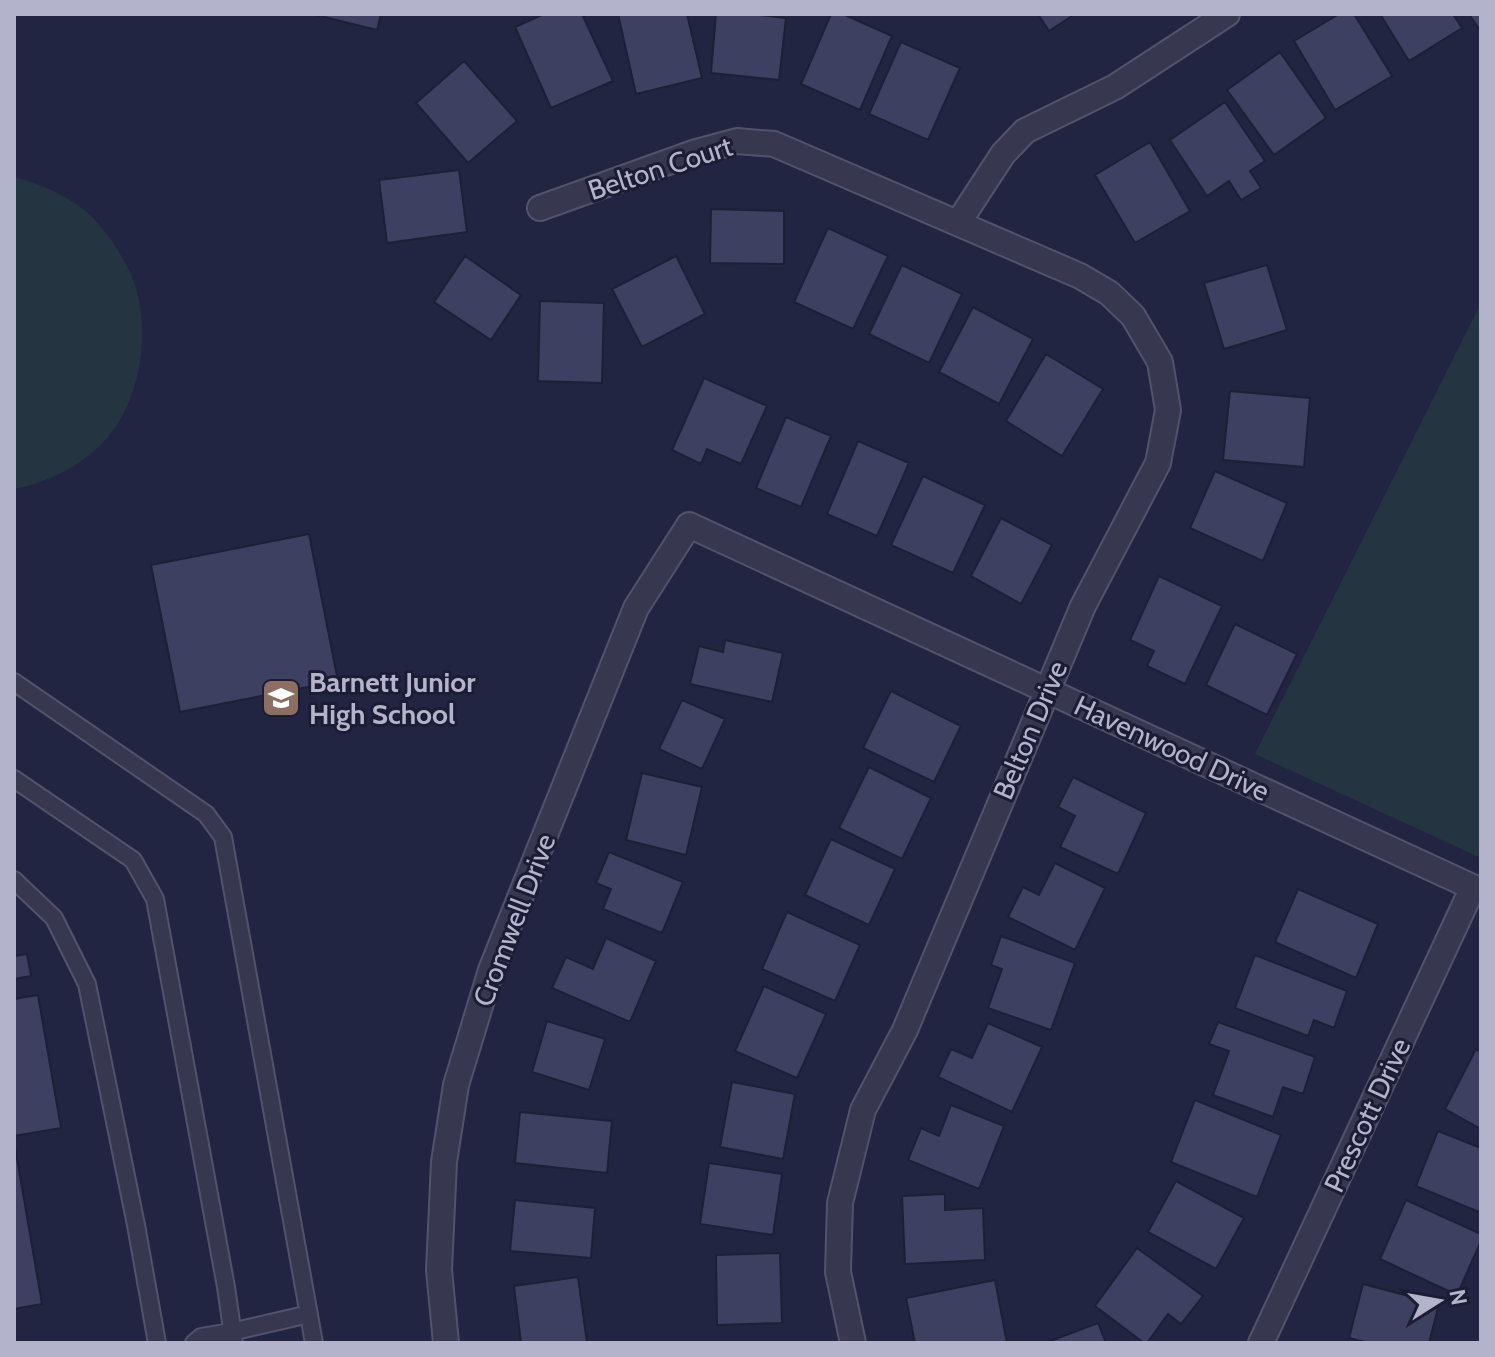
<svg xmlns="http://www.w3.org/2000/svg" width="1495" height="1357" viewBox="0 0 1495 1357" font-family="Cabin,sans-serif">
  <rect width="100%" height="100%" fill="#222541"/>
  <!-- green -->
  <path fill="#253441" d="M 14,177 C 40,184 70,196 90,215 C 108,231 131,268 137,292 C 149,338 140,394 112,432 C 89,462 51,482 14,489 Z
    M 1481,303 L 1481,858 L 1255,754 Z"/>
  <!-- building -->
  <path fill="#3e4061" stroke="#1e1f37" stroke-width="2" d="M 312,14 L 381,14 L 377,30 Z
    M 544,14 L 582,14 L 613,81 L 551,108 L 515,27 Z
    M 618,14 L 687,14 L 702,78 L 636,94 Z
    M 716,14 L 750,14 L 786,18 L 779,80 L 711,73 Z
    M 831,14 L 843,14 L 892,36 L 860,110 L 801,84 Z
    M 1038,14 L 1075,14 L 1049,31 Z
    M 1339,14 L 1354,14 L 1392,76 L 1335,110 L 1294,41 Z
    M 1380,14 L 1453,14 L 1462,28 L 1409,61 Z
    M 1469,14 L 1481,14 L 1481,28 L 1479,29 Z
    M 901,42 L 960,68 L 928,140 L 869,114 Z
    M 1280,52 L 1326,118 L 1274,155 L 1227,90 Z
    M 464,61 L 517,121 L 468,163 L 416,103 Z
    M 1225,102 L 1265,161 L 1250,171 L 1261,188 L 1241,200 L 1229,181 L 1207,196 L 1170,140 Z
    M 1150,142 L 1190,211 L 1135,243 L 1095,175 Z
    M 459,170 L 467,232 L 387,243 L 379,180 Z
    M 711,209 L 784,211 L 784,264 L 710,263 Z
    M 828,228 L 888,256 L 853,329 L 794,302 Z
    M 465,256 L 521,295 L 491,340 L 434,302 Z
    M 676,256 L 705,314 L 642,347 L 612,289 Z
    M 902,265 L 962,294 L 929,363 L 869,334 Z
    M 1267,265 L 1287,330 L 1224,349 L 1204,283 Z
    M 540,301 L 604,303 L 602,383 L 538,381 Z
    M 973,307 L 1033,339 L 999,404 L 939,372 Z
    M 1046,354 L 1103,389 L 1062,456 L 1006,421 Z
    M 704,378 L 767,406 L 741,464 L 707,449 L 701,464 L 672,450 Z
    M 1230,391 L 1310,398 L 1304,467 L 1223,460 Z
    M 786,417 L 831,436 L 801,507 L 756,488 Z
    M 858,441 L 909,463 L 877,536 L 827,514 Z
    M 1215,471 L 1287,503 L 1263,561 L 1190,528 Z
    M 923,476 L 985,505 L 953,573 L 891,545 Z
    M 1001,518 L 1052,545 L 1021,604 L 971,576 Z
    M 309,534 L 338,681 L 180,712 L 151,565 Z
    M 1159,576 L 1222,606 L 1185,684 L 1147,666 L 1154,651 L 1130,640 Z
    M 1235,624 L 1297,654 L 1267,715 L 1206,685 Z
    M 725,640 L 783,653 L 772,702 L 690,684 L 699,646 L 723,652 Z
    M 891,691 L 961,726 L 934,782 L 863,748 Z
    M 682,700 L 725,719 L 702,769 L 659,749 Z
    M 869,767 L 931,798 L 902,859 L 839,828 Z
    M 642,773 L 702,787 L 686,855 L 626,840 Z
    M 1073,777 L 1146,813 L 1118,874 L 1060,847 L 1075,816 L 1058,807 Z
    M 831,839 L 895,869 L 869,925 L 805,895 Z
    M 609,852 L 683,882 L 662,933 L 603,909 L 611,889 L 596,883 Z
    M 1055,863 L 1105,888 L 1075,950 L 1008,917 L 1023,887 L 1039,895 Z
    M 1298,889 L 1378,924 L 1356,978 L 1275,942 Z
    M 787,912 L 860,945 L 835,1001 L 762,969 Z
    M 1001,936 L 1075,963 L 1051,1030 L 988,1008 L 1002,969 L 991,965 Z
    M 606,938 L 656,961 L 630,1022 L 552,988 L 566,957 L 593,969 Z
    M 27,954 L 31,976 L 14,979 L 14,956 Z
    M 1255,955 L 1347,991 L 1334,1028 L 1314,1020 L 1308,1036 L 1235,1008 Z
    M 764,986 L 826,1014 L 797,1078 L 735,1051 Z
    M 38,995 L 61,1128 L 14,1136 L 14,999 Z
    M 547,1021 L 605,1039 L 589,1090 L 532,1072 Z
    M 1218,1022 L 1315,1057 L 1303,1094 L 1283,1087 L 1273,1117 L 1213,1095 L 1229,1051 L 1209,1044 Z
    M 988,1023 L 1042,1047 L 1012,1112 L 938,1077 L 951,1049 L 972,1058 Z
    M 1476,1049 L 1481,1052 L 1481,1129 L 1445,1109 Z
    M 732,1082 L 795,1094 L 783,1159 L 720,1147 Z
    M 1195,1100 L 1281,1135 L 1257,1197 L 1171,1162 Z
    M 951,1105 L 1004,1126 L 979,1189 L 908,1160 L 921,1128 L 939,1136 Z
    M 520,1112 L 612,1121 L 607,1173 L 515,1163 Z
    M 1438,1131 L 1481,1148 L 1481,1208 L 1479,1212 L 1416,1186 Z
    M 14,1141 L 42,1304 L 14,1309 Z
    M 709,1163 L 782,1174 L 773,1235 L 700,1224 Z
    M 1176,1181 L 1244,1218 L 1216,1269 L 1148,1232 Z
    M 945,1194 L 945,1210 L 983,1208 L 985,1260 L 905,1264 L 902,1196 Z
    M 515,1200 L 595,1208 L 591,1258 L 510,1251 Z
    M 1406,1200 L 1481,1234 L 1481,1241 L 1457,1295 L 1380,1259 Z
    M 1137,1248 L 1203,1296 L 1181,1324 L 1168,1314 L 1147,1343 L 1144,1343 L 1095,1306 Z
    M 780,1253 L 782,1323 L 717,1325 L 716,1255 Z
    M 578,1277 L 587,1343 L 521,1343 L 514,1286 Z
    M 995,1280 L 1007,1343 L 915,1343 L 906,1298 Z
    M 1363,1284 L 1439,1304 L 1429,1343 L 1369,1343 L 1349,1338 Z
    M 1098,1323 L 1106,1343 L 1045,1343 Z"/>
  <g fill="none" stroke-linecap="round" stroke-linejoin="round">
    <defs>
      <path id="service" d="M 14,682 L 206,814 L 223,837 L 314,1343
        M 14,779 L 133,860 L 155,899 L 226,1287 L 234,1343
        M 14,880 L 54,918 L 87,984 L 136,1225 L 157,1343
        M 194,1343 L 201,1337 L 231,1332 L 309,1314"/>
      <path id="minor" d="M 540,208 L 696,152 L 737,141 L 774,144 L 1080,276 L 1109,293 L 1133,316 L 1160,362 L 1168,410 L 1158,463 L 1083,606 L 905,1030 L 863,1110 L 840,1203 L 838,1272 L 853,1343
        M 958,223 L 1003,154 L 1025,131 L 1115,87 L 1227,14
        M 446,1343 L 439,1270 L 444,1162 L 456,1085 L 491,970 L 636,608 L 689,525 L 1481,891
        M 1261,1343 L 1473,887"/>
    </defs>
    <!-- service casing -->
    <use href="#service" stroke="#52536b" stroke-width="20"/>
    <!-- minor casing -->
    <use href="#minor" stroke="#52536b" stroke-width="28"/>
    <!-- service -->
    <use href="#service" stroke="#373850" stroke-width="16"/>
    <!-- minor -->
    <use href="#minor" stroke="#373850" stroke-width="24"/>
  </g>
  <!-- icons -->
  <defs>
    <symbol id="school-square" viewBox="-11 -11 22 22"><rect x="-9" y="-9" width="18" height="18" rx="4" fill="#8d6e63" stroke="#1c1d35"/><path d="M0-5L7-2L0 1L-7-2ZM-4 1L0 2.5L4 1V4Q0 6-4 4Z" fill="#fff"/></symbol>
  </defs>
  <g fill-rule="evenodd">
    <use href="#school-square" x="259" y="676" width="44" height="44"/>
  </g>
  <g text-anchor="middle" stroke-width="6" stroke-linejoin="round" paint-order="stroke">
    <!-- street labels -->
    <g font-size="28" fill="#b3b4cb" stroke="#1c1d35">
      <text transform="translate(660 168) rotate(-18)" y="10">Belton Court</text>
      <text transform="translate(1030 730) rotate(-67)" y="10">Belton Drive</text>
      <text transform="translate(1172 748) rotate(25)" y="10">Havenwood Drive</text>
      <text transform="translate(514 920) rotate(-69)" y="10">Cromwell Drive</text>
      <text transform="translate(1367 1115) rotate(-65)" y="10">Prescott Drive</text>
    </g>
    <!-- poi labels -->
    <g font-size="28" font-weight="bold" fill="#b3b4cb" stroke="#1c1d35" text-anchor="start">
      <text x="309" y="692">Barnett Junior<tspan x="309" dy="32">High School</tspan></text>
    </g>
  </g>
  <!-- border -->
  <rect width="1495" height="1357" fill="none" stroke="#b3b4cb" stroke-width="32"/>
  <!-- north arrow -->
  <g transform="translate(1439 1301) rotate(79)" stroke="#1c1d35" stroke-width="6" paint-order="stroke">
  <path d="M0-6L14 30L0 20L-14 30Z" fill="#b3b4cb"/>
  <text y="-12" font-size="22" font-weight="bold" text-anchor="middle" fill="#b3b4cb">N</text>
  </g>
</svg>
